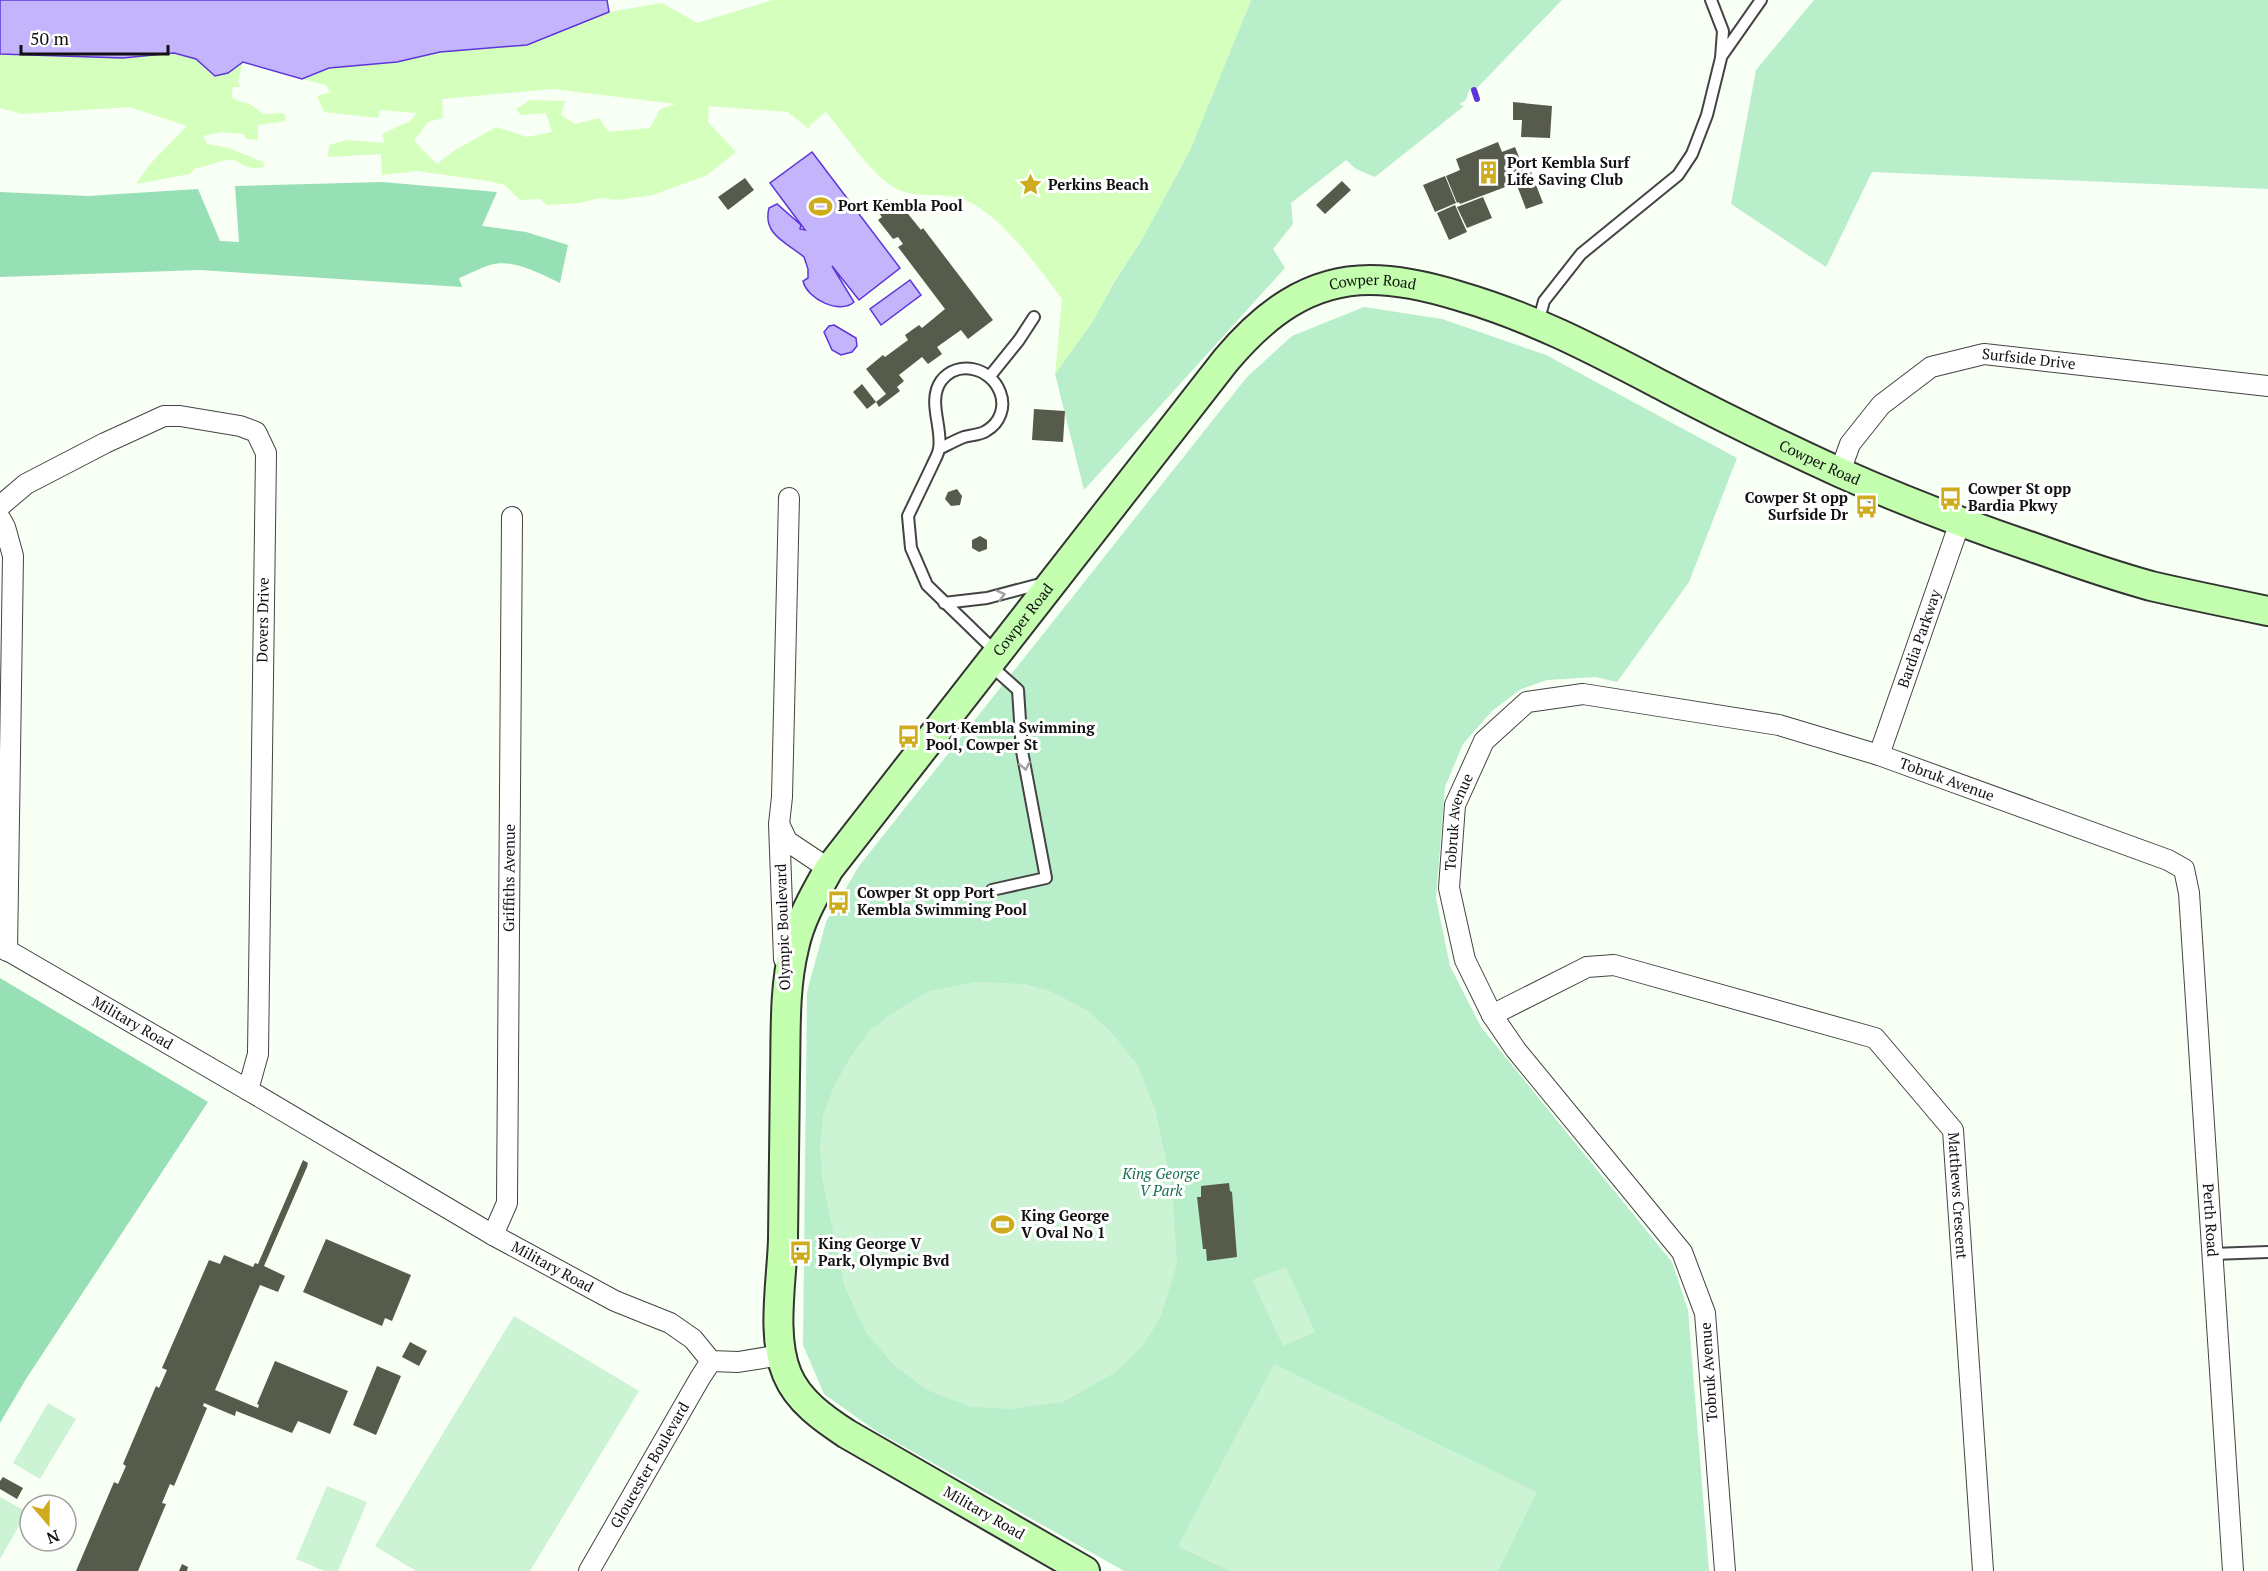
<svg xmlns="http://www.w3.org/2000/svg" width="2268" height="1571" viewBox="0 0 2268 1571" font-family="'PT Serif',serif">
  <rect width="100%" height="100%" fill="#f8fff4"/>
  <!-- green -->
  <path fill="#b9eecb" d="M 1251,0 L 1562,0 L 1477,88 L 1469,90 L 1466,100 L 1459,104 L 1464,106 L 1375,177 L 1356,169 L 1346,160 L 1291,203 L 1293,224 L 1273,249 L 1285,268 L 1084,490 L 1055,374 L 1093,321 L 1114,282 L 1141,241 L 1190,150 Z
    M 1814,0 L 2268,0 L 2268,189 L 1872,172 L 1826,267 L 1731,204 L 1756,70 Z
    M 1364,307 L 1442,319 L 1546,355 L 1737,458 L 1689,582 L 1617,682 L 1596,677 L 1547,680 L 1521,689 L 1492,711 L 1463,744 L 1445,787 L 1436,898 L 1450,966 L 1481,1027 L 1672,1262 L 1688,1310 L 1709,1571 L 1124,1571 L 876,1431 L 824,1394 L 803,1345 L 807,992 L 826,922 L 859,866 L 1247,377 L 1292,336 Z"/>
  <!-- forest -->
  <path fill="#97e0b5" d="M 382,182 L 497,192 L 482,226 L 526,232 L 568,245 L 560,283 C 540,274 513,258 490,265 C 480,268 469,274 459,278 L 462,287 L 200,270 L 0,277 L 0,192 L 88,196 L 198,189 L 220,241 L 239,242 L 235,186 Z
    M 0,978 L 208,1102 L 26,1379 L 0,1423 Z"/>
  <!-- sand -->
  <path fill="#d5ffbc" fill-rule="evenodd" d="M 773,0 L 1251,0 L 1190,150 L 1141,241 L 1114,281 L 1093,321 L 1055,374 L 1062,299 C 1039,268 994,204 955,197 C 936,193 915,198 897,189 C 873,178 844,133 826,112 L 810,125 L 809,129 L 788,112 L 709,106 L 708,122 L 736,152 L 707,175 L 653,195 L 618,200 L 600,198 L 579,203 L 547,205 L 540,199 L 520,200 L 505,185 L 489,181 L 417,171 L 382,175 L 381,154 L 328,157 L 329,145 L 347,140 L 385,143 L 382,134 L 410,121 L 417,113 L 380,110 L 378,118 L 324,112 L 317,96 L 330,92 L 326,85 L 302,79 L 328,68 L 397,62 L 440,52 L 527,45 L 609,12 L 662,3 L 697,23 ZM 553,89 L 676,104 L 660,109 L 650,128 L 608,132 L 599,118 L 575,124 L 561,115 L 565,101 L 530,100 L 516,109 L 521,115 L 546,113 L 552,132 L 527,137 L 496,127 L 452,152 L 437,164 L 414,141 L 428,122 L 443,118 L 442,99 Z
    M 174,53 L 196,59 L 215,76 L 228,73 L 243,62 L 238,82 L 241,87 L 233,87 L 231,97 L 238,101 L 250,104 L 263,114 L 284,113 L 286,121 L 258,125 L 258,140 L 246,139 L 243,134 L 221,132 L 203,136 L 207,144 L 229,148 L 263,162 L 264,167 C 243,172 241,158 227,160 C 216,161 206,168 195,168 L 190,174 L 136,184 L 149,165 L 187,126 L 129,107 L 22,114 L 0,108 L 0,54 L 123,58 Z"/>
  <!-- pitch -->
  <path fill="#ccf4d4" d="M 976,982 L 1025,984 L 1050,991 L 1087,1010 L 1113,1034 L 1138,1066 L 1155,1109 L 1172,1186 L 1177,1264 L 1160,1319 L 1143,1345 L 1116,1372 L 1063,1402 L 1011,1409 L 971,1407 L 927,1390 L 893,1364 L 865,1331 L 844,1285 L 822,1177 L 820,1147 L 823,1116 L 834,1086 L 851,1056 L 870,1030 L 888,1016 L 929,991 Z
    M 1286,1267 L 1315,1332 L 1283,1346 L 1252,1280 Z
    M 514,1316 L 639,1391 L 530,1571 L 416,1571 L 375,1546 Z
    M 1274,1364 L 1537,1492 L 1498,1571 L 1229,1571 L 1178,1546 Z
    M 48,1403 L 76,1419 L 40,1479 L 13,1463 Z
    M 327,1486 L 367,1502 L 338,1571 L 324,1571 L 296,1559 Z
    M 0,1497 L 27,1512 L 0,1559 Z"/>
  <!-- water -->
  <path fill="#c4b4fb" stroke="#5e35d9" stroke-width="1.5" d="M 0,0 L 607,0 L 609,12 L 527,45 L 440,52 L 397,62 L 329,68 L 302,79 L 243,62 L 228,73 L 215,76 L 196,59 L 174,53 L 123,58 L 0,54 Z
    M 812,152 L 900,268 L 859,300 L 832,266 L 854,302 C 840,315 807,299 803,281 L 808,278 L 808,269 L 804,257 C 788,243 762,235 769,208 L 777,204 L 801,225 L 800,229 L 805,230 L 770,183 Z
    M 910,280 L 921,295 L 881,325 L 870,309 Z
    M 834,325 L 856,338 L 857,346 L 852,352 L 841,355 L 832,350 L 824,332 L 829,326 Z"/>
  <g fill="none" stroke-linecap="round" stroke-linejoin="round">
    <!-- stream -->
    <path stroke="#5e35d9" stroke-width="6" d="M 1474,90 L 1477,99"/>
  </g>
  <!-- building -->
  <path fill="#575b4c" d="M 1513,102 L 1552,106 L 1550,138 L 1521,137 L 1522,120 L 1513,120 Z
    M 1498,142 L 1502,152 L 1515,147 L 1526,175 L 1531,172 L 1543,203 L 1526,209 L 1516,183 L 1460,204 L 1459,202 L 1457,203 L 1446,176 L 1460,170 L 1456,159 Z
    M 1445,176 L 1456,203 L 1435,212 L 1423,185 Z
    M 745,178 L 754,190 L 728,210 L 718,197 Z
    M 1342,181 L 1351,190 L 1325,214 L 1316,205 Z
    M 1483,197 L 1492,218 L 1467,228 L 1457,207 Z
    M 887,199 L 894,209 L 900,204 L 921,230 L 923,228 L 993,320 L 968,339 L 961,330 L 937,347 L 942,354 L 928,364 L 922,357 L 899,375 L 904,381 L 897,387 L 900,391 L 879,407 L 876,402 L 886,394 L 866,369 L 883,355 L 885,357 L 908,340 L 905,335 L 919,325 L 922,328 L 945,309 L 898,247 L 903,244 L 898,237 L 893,239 L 878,220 L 882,217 L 875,208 Z
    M 1455,205 L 1467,232 L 1449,240 L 1437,213 Z
    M 862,384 L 876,402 L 867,409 L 853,392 Z
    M 1034,409 L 1065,411 L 1063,442 L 1032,440 Z
    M 957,489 L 962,496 L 960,505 L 951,506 L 945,499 L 948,492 Z
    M 980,536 L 987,540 L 987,549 L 979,552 L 972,548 L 972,540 Z
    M 303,1160 L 308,1163 L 307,1167 L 264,1266 L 285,1276 L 278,1292 L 260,1285 L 215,1390 L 258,1408 L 259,1405 L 257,1404 L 275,1361 L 348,1391 L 330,1434 L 298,1421 L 292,1433 L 236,1411 L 235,1416 L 204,1403 L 203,1406 L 207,1408 L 174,1486 L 170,1484 L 162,1503 L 166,1504 L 138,1571 L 76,1571 L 114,1482 L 118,1484 L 126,1466 L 123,1464 L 156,1386 L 159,1388 L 167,1370 L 162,1368 L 209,1260 L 220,1264 L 224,1255 L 253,1267 L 255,1263 L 258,1264 Z
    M 1229,1183 L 1230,1191 L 1232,1192 L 1237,1257 L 1207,1261 L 1206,1249 L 1203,1249 L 1197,1197 L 1201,1197 L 1201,1186 Z
    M 326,1239 L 411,1275 L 392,1321 L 385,1318 L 382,1326 L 303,1292 Z
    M 410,1342 L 427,1351 L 419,1366 L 402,1357 Z
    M 377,1366 L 401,1376 L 376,1435 L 353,1425 Z
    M 3,1477 L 23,1488 L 17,1499 L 0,1489 L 0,1481 Z
    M 182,1564 L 188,1567 L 187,1571 L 179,1571 Z"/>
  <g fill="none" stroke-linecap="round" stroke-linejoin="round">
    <defs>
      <path id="lane" d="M 1721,57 L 1761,0
        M 1538,323 L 1544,301 L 1581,254 L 1678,175 L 1692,154 L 1707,115 L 1721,58 L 1723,31 L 1711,0
        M 990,376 L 1019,340 L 1034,317
        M 939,449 C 947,445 956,440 964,437 C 971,435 980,435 986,431 C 1000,423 1006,407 1000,392 C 991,368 958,359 941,381 C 927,401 943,428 939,449 C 938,455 934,461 932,466 C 924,483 916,499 908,516 L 911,548 L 927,585 L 996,652
        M 944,603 L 987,598 L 1044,583
        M 989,664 L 1018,690 L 1022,751 L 1046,878 L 992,890
        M 2212,1254 L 2268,1252"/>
      <g id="street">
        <path id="s1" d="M 1840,472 L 1850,444 L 1881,405 L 1931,367 L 1984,354 L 2268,386"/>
        <path d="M 0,506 L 26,484 L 105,443 L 164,416 L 180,416 L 240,426 L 256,432 L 266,453 L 258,1054 L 248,1090"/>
        <path d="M 0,518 L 5,527 L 13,556 L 7,951"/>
        <path id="s2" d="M 1879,755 L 1960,522"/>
        <path d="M 780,826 L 787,841 L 829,869"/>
        <path id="s3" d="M 0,946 L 248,1090 L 493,1235 L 615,1301 L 670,1323 L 693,1339 L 711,1361 L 738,1362 L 781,1355"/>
        <path d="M 784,959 L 779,824 L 782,797 L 789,498"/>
        <path id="s4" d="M 1492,1015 L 1587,967 L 1614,965 L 1875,1038 L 1953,1130 L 1983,1571"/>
        <path id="s5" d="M 493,1235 L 507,1203 L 512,517"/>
        <path id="s6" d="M 589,1571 L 700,1378 L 711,1361"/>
        <path id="s7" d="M 1725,1571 L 1705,1313 L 1682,1252 L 1516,1050 L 1492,1015 L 1465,960 L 1449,888 L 1455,805 L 1484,741 L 1527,702 L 1583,694 L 1779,725 L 1879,755 L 2168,860 L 2184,869 L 2189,893 L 2233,1571"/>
      </g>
      <g id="secondary">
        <path id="s8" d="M 1085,1571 L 847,1434 C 824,1419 798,1401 787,1374 C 771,1336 782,1279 783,1239 C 784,1184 784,1129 785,1075 C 786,1032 784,989 794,948 C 800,919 815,894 829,869 L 1226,360 C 1264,315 1308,280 1370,280 C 1401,280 1430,287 1459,296 C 1535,318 1598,352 1667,388 C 1724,418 1782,446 1841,473 C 1904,501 1967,525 2032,547 C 2071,561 2111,575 2151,586 C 2190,595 2229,603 2268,611"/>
      </g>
    </defs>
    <!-- lane casing -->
    <use href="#lane" stroke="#444" stroke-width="14"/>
    <!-- street casing -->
    <use href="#street" stroke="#444" stroke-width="22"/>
    <!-- secondary casing -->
    <use href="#secondary" stroke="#333" stroke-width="32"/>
    <!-- lane -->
    <use href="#lane" stroke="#fff" stroke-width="10"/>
    <!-- street -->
    <use href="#street" stroke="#fff" stroke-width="20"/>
    <!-- secondary -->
    <use href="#secondary" stroke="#c4ffaf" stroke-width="28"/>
  </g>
  <!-- one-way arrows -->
  <defs><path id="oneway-chevron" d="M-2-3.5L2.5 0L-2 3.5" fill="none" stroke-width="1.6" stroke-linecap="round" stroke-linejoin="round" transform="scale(1.5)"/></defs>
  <g stroke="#a0a0a0">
    <use href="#oneway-chevron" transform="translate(1001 595) rotate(-15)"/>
    <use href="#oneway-chevron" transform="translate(1025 766) rotate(79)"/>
  </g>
  <!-- icons -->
  <defs>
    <symbol id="building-bare" viewBox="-9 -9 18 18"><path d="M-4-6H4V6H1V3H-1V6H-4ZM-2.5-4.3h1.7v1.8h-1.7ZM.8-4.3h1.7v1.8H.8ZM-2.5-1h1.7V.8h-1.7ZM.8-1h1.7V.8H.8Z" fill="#ceac1b" stroke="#fff" stroke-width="2.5" paint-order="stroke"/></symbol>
    <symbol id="sight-bare" viewBox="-9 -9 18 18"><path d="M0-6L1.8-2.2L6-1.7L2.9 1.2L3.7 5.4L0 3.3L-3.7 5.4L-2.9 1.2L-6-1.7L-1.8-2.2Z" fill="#ceac1b" stroke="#fff" stroke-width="2.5" paint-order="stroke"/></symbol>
    <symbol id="stadium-bare" viewBox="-9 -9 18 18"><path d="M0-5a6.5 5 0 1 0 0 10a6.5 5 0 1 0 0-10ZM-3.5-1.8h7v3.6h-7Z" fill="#ceac1b" stroke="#fff" stroke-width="2.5" paint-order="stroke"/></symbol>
    <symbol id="bus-bare" viewBox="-9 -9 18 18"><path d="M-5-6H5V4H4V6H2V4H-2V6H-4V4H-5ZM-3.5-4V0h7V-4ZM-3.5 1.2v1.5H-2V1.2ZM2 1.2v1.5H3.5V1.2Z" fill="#ceac1b" stroke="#fff" stroke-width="2.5" paint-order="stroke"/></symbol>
  </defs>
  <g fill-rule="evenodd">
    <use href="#building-bare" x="1472" y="156" width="33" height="33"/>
    <use href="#sight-bare" x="1014" y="168" width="33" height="33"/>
    <use href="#stadium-bare" x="804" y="190" width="33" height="33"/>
    <use href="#bus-bare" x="1934" y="482" width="33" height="33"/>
    <use href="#bus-bare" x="1850" y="490" width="33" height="33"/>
    <use href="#bus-bare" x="892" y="720" width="33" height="33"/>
    <use href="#bus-bare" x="822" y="886" width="33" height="33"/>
    <use href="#stadium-bare" x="986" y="1208" width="33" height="33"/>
    <use href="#bus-bare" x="784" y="1236" width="33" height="33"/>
  </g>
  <g text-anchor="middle" stroke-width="6" stroke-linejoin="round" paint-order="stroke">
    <!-- poi labels -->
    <g font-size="15" font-weight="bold" fill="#111" stroke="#fff" text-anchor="start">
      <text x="1507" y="168">Port Kembla Surf<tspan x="1507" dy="17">Life Saving Club</tspan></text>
      <text x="1048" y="190">Perkins Beach</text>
      <text x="838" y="211">Port Kembla Pool</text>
      <text x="1968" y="494">Cowper St opp<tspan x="1968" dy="17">Bardia Pkwy</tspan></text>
      <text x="1848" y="503" text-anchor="end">Cowper St opp<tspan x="1848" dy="17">Surfside Dr</tspan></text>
      <text x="926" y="733">Port Kembla Swimming<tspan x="926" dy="17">Pool, Cowper St</tspan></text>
      <text x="857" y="898">Cowper St opp Port<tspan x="857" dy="17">Kembla Swimming Pool</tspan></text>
      <text x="1021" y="1221">King George<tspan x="1021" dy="17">V Oval No 1</tspan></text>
      <text x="818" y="1249">King George V<tspan x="818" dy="17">Park, Olympic Bvd</tspan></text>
    </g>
    <!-- street labels -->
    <g font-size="15" fill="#111" stroke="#fff">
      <text dy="5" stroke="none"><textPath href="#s8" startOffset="1694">Cowper Road</textPath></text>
      <text dy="5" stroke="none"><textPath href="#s1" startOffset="242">Surfside Drive</textPath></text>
      <text dy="5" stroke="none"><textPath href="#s8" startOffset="2180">Cowper Road</textPath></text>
      <text transform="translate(263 620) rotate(-89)" y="5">Dovers Drive</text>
      <text dy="5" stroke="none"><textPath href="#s8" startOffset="1191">Cowper Road</textPath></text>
      <text dy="5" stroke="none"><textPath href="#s2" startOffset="123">Bardia Parkway</textPath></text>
      <text dy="5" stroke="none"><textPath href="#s7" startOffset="1406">Tobruk Avenue</textPath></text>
      <text dy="5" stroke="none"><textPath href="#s7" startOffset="830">Tobruk Avenue</textPath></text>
      <text dy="5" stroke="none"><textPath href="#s5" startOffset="360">Griffiths Avenue</textPath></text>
      <text transform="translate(783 927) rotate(-92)" y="5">Olympic Boulevard</text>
      <text dy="5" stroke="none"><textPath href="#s3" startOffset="153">Military Road</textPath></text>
      <text dy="5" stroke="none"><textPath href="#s4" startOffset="591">Matthews Crescent</textPath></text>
      <text dy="5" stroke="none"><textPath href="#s7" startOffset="2012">Perth Road</textPath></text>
      <text dy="5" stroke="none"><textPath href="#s3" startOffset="639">Military Road</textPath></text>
      <text transform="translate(1709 1372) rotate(-94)" y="5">Tobruk Avenue</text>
      <text dy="5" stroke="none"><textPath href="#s6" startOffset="122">Gloucester Boulevard</textPath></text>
      <text transform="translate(984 1513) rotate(30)" y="5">Military Road</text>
    </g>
    <!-- park labels -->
    <g font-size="15" font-style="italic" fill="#1a7051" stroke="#fff">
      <text x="1161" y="1179">King George<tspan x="1161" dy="17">V Park</tspan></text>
    </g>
  </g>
  <!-- north arrow -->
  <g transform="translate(48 1523) rotate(160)"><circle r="28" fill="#ffffff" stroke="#a0a0a0" stroke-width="1.5"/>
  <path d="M0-4.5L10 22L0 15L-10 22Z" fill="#ceac1b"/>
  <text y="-9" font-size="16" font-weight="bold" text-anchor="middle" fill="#111111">N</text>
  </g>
  <!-- scale -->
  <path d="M21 45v9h147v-9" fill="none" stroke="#111111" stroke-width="3"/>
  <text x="30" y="45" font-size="18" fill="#111111" stroke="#ffffff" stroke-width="4.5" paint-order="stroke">50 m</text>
</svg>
